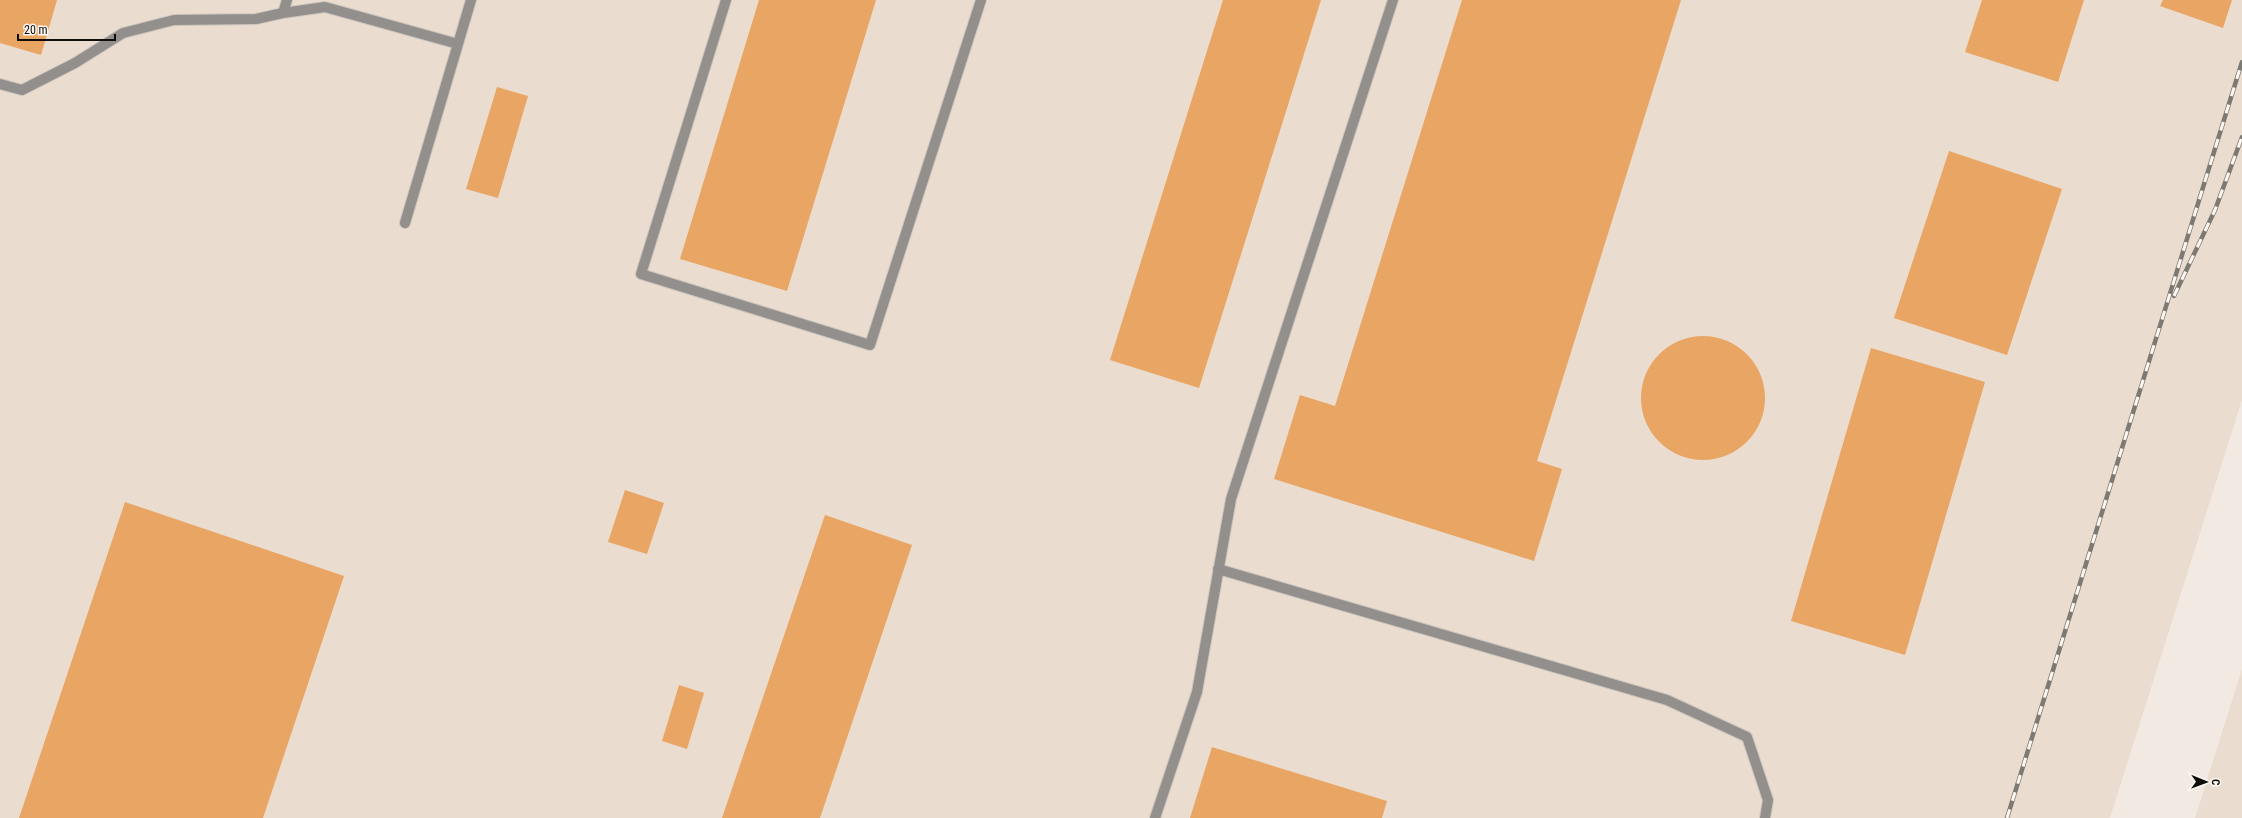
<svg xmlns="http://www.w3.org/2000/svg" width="2242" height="818" viewBox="0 0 2242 818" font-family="'Roboto Condensed',sans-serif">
  <rect width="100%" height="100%" fill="#f2eae2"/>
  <!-- built -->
  <path fill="#eadccf" d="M 0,0 L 2242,0 L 2242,400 L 2110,818 L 0,818 Z
    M 2242,669 L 2242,818 L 2195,818 Z"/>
  <!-- building -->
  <path fill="#e9a563" d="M 0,0 L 57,0 L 41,55 L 0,43 Z
    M 759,0 L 876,0 L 787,291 L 680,259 Z
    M 1223,0 L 1321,0 L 1199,388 L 1110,360 Z
    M 1462,0 L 1681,0 L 1537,461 L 1562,469 L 1534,561 L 1274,479 L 1300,395 L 1335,406 Z
    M 1982,0 L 2084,0 L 2058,82 L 1965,52 Z
    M 2163,0 L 2232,0 L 2223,28 L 2160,6 Z
    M 497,87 L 528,96 L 498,198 L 466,189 Z
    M 1949,151 L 2062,189 L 2007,355 L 1894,318 Z
    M1641 398a62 62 0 1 1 124 0a62 62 0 1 1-124 0Z
    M 1871,348 L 1985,382 L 1905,655 L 1791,621 Z
    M 625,490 L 664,503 L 647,554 L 608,542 Z
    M 125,502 L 344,576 L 263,818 L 19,818 Z
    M 825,515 L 912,545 L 820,818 L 722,818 Z
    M 679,685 L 704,693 L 687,749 L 662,741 Z
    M 1212,747 L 1387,801 L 1382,818 L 1190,818 Z"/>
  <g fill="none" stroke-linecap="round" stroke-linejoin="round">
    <defs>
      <path id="lane" d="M 726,0 L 641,274 L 870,345 L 981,0
        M 283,13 L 325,7 L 458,44
        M 0,84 L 22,90 L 75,63 L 123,33 L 174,20 L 256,19 L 283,13 L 287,0
        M 405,223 L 471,0
        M 1218,569 L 1667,700 L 1747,737 L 1768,800 L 1765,818
        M 1155,818 L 1197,692 L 1231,499 L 1393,0"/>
    </defs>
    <!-- lane casing -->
    <use href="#lane" stroke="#cec7bf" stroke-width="12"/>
    <!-- lane -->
    <use href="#lane" stroke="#928f8c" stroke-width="10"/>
    <defs>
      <path id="rail" d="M 2174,296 L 2215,210 L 2242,137
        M 2007,818 L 2242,62"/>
    </defs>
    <!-- rail casing -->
    <use href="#rail" stroke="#7d7973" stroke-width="4.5"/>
    <!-- rail -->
    <use href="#rail" stroke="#fef7f1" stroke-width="3" stroke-dasharray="9" stroke-linecap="butt"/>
  </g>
  <!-- north arrow -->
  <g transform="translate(2206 782) rotate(91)" stroke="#fef7f1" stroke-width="3" paint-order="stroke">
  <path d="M0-3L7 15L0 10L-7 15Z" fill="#0f0d0a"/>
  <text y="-6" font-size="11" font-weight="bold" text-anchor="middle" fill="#0f0d0a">С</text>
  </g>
  <!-- scale -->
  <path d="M18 34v6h97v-6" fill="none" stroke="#0f0d0a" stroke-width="2"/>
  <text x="24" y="34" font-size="12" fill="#0f0d0a" stroke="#fef7f1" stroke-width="3" paint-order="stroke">20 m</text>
</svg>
